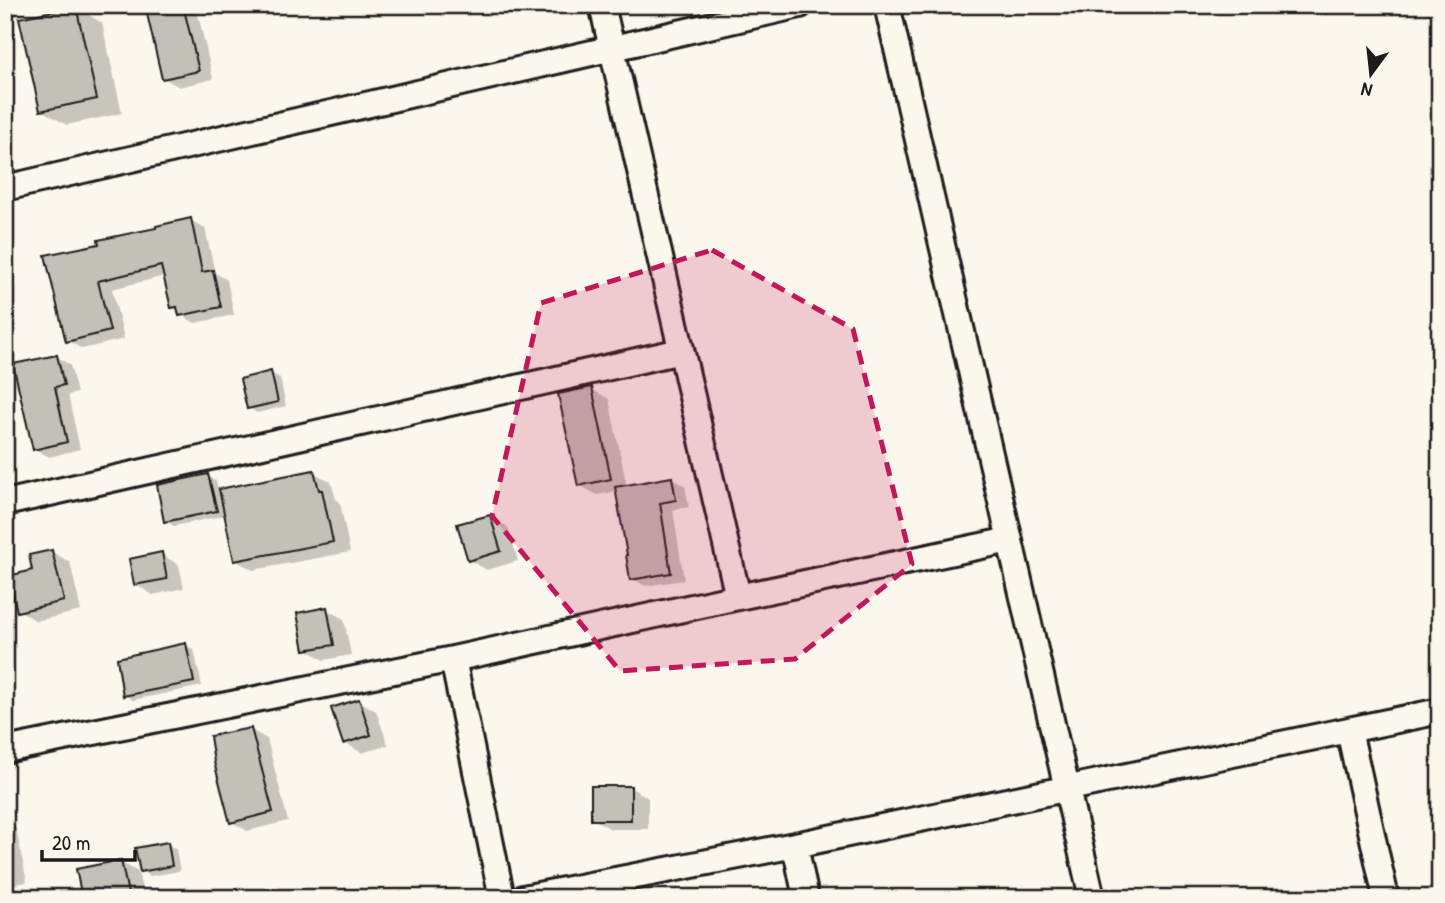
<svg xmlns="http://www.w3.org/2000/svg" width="1445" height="903" viewBox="0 0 1445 903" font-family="'Patrick Hand',sans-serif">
  <rect width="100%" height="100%" fill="#fbf7ec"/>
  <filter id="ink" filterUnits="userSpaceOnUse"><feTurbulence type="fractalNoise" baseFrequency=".0143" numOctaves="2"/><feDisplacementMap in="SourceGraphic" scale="14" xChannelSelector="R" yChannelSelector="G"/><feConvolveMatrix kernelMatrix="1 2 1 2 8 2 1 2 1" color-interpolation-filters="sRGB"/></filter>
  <g filter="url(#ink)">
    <!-- shadow -->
    <path fill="#0003" d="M 146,5 L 196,5 L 213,79 L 179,87 L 164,78 Z
      M 76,7 L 102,23 L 122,113 L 67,125 L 41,110 Z
      M 190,220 L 205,228 L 215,273 L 227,280 L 234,315 L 195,323 L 181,315 L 180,311 L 172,307 L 165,276 L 112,289 L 124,339 L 82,349 L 67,340 L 102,246 Z
      M 57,357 L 70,365 L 77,393 L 68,395 L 80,449 L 49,457 L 35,449 Z
      M 271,373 L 280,378 L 286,406 L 257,413 L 249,408 Z
      M 591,389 L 609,399 L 627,487 L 672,478 L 685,486 L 689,507 L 673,510 L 684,580 L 645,586 L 632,578 L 617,491 L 597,495 L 579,485 Z
      M 313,472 L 331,482 L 336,499 L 340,502 L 350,552 L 253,570 L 235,560 L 226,515 L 174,526 L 166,521 L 207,476 L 216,481 L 219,491 Z
      M 490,517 L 508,527 L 518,561 L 487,570 L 469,560 Z
      M 52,552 L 70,562 L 81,611 L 36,621 L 19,610 L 35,571 Z
      M 161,554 L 179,565 L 184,588 L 153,595 L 135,584 Z
      M 326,609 L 344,619 L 351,655 L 324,660 L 306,649 Z
      M 186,645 L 194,650 L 202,686 L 133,700 L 125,695 Z
      M 359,701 L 376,711 L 388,745 L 362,753 L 345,743 Z
      M 5,707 L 11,733 L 5,734 Z
      M 251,730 L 267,739 L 288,821 L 247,831 L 232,822 Z
      M 630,787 L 648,798 L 648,829 L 611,829 L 593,819 Z
      M 5,822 L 16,828 L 27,882 L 5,886 Z
      M 167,844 L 176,849 L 180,871 L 150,876 L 141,871 Z
      M 120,862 L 138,872 L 144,898 L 84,898 Z
      M 707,894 L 714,898 L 685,898 Z"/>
    <!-- building -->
    <path fill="#c3c0b8" stroke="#1c1c1c" stroke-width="2" d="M 145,5 L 183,5 L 199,71 L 162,79 Z
      M 76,6 L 97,99 L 40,111 L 19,18 Z
      M 191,218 L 202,272 L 213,270 L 221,307 L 179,316 L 177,307 L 171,308 L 161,266 L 98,281 L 110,331 L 66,342 L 45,255 L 99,244 L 98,240 L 156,228 L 156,226 Z
      M 57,355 L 64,385 L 55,387 L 67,442 L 33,450 L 13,364 Z
      M 271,371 L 278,402 L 247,409 L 240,379 Z
      M 592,387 L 611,479 L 578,486 L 558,394 Z
      M 314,470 L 319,490 L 322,490 L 333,542 L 234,561 L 219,489 Z
      M 208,474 L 217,511 L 164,522 L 157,485 Z
      M 672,477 L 676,500 L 660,503 L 671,573 L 630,580 L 626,555 L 627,555 L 615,487 Z
      M 490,515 L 501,551 L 468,561 L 457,524 Z
      M 52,550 L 64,601 L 17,612 L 9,576 L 32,570 L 29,555 Z
      M 162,552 L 167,579 L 134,585 L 129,559 Z
      M 327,607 L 334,645 L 304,650 L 297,613 Z
      M 186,643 L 194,682 L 123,696 L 117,658 Z
      M 359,699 L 371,735 L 343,744 L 331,708 Z
      M 251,728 L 273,812 L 230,823 L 214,762 L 210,736 Z
      M 591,786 L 631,786 L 631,820 L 591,820 Z
      M 168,842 L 172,866 L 140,872 L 135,848 Z
      M 121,860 L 129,898 L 82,898 L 76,869 Z"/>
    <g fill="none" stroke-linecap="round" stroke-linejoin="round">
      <defs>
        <path id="minor" d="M 602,5 L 738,597
          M 887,5 L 1092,898
          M 5,188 L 800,5
          M 5,503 L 681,351
          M 453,659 L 502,898
          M 1349,730 L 1386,898
          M 5,750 L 453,659 L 738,597 L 1010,540
          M 795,845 L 806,898
          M 523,898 L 795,845 L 1440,711"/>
      </defs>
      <!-- minor casing -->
      <use href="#minor" stroke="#1c1c1c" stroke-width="30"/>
      <!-- minor -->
      <use href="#minor" stroke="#fbf7ec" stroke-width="24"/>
    </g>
  </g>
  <!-- marked area -->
  <path fill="#c2185b" fill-opacity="0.2" stroke="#c2185b" stroke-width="5" stroke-dasharray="14 9" stroke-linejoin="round" d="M 712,250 L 853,329 L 912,564 L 795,659 L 620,671 L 492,516 L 541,303 Z"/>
  <!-- margin -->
  <rect width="1445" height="903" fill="none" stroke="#fbf7ec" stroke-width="28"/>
  <rect x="14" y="14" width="1417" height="875" fill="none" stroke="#1c1c1c" stroke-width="2.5" filter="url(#ink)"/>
  <!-- north arrow -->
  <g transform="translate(1371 74) rotate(195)" stroke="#fbf7ec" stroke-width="5" paint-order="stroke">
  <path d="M0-5L12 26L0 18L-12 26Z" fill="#1c1c1c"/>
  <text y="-10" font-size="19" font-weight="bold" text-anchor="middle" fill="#1c1c1c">N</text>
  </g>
  <!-- scale -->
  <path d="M42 850v10h93v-10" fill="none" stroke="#1c1c1c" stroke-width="3.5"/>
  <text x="52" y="850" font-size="21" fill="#1c1c1c" stroke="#fbf7ec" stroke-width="5" paint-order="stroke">20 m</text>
</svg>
